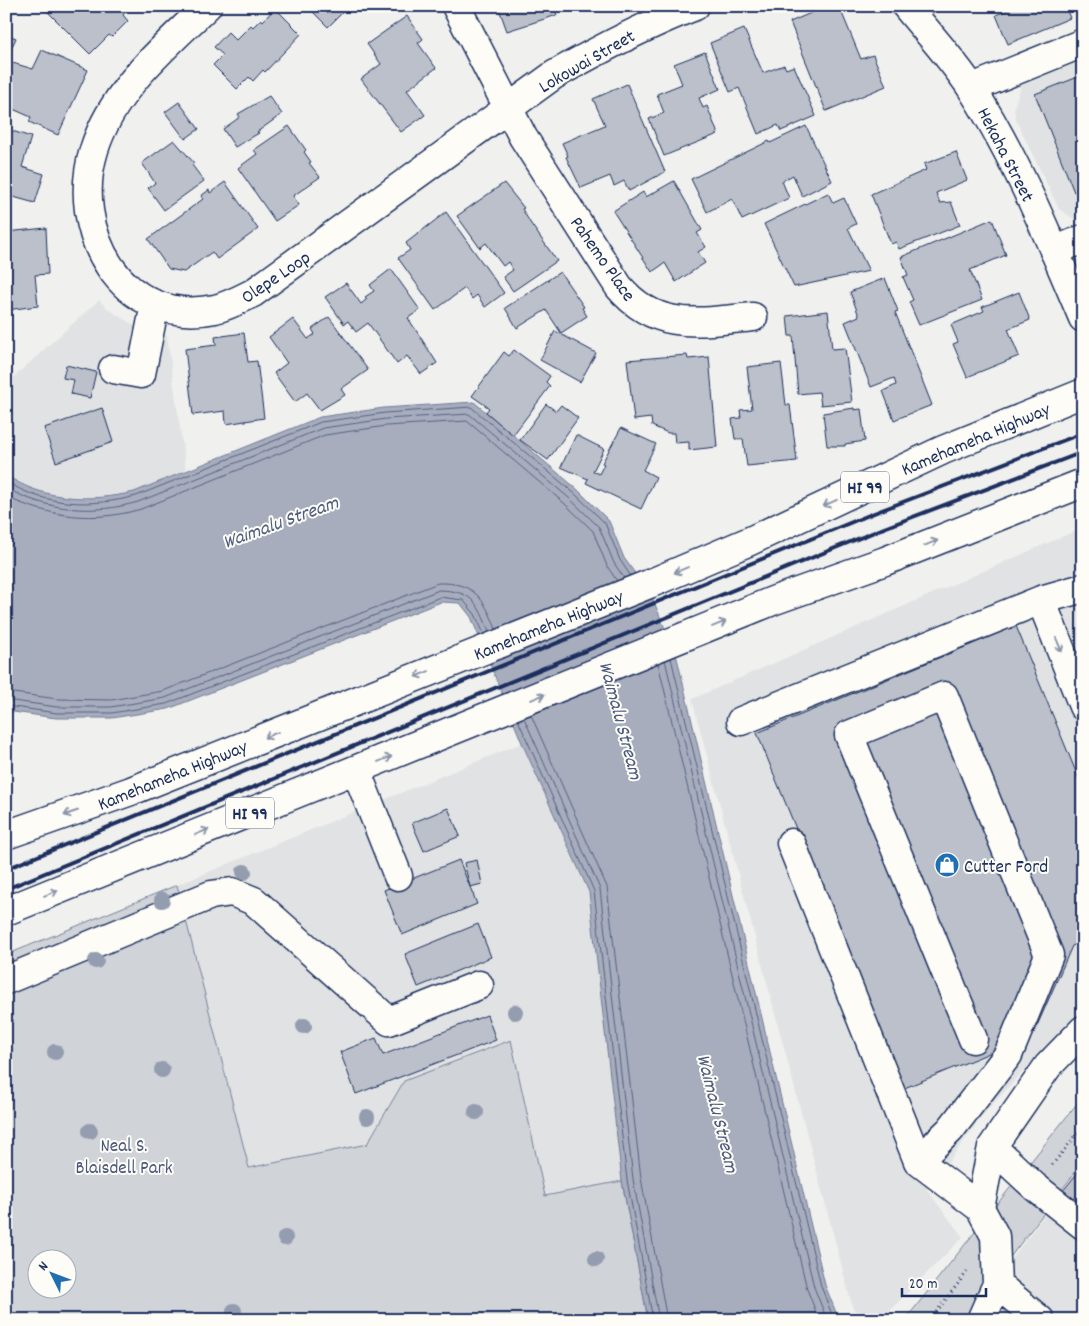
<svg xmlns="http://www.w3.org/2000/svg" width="1089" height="1326" viewBox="0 0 1089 1326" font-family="Dekko,sans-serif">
  <rect width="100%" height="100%" fill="#f0f0ee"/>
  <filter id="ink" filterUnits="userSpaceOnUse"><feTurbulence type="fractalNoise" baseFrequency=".02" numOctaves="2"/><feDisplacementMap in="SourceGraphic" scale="10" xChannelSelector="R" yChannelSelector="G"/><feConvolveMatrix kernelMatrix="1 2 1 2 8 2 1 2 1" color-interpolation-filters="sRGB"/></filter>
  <g filter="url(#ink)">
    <!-- built -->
    <path fill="#e0e2e3" d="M 1083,52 L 1083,233 L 1078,222 L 1059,209 L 1016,120 L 1014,107 L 1022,83 L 1034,71 Z
      M 99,300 L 108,309 L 137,327 L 167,336 L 186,471 L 134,492 L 106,498 L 59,496 L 36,490 L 6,475 L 6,384 Z
      M 1083,531 L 1083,1008 L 988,1109 L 927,1190 L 963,1237 L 880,1320 L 871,1320 L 853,1309 L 692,699 L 1073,532 Z
      M 522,743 L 589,892 L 622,1181 L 545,1196 L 511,1040 L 404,1081 L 367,1144 L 249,1168 L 177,885 Z
      M 1083,1166 L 1083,1320 L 966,1320 L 1058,1197 Z"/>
    <!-- green -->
    <path fill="#d0d3d8" stroke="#76819b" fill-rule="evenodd" d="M 177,885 L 249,1168 L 367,1144 L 404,1081 L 511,1040 L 545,1196 L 622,1181 L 648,1320 L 6,1320 L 6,955 ZM 38,1258 L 68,1258 L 68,1288 L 38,1288 Z
      M 1083,1096 L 1083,1162 L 962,1320 L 905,1320 Z"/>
    <!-- water -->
    <path fill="#a7adbd" stroke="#6f7b97" d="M 474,402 L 577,489 L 609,521 L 624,558 L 652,597 L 677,658 L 825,1285 L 839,1320 L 648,1320 L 622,1181 L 589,892 L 522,743 L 471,617 L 460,603 L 441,602 L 168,709 L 112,718 L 56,718 L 6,711 L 6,475 C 44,501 91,502 134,492 L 320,417 L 384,408 Z"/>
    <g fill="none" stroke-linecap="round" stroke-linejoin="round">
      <!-- shore -->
      <path stroke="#536184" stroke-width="1" d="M 6,481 C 44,507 94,507 136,496 L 321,422 L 385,413 L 471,407 L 574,493 L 605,523 L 620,560 L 630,575
        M 6,488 C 48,511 93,515 138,502 L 323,428 L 386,419 L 469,414 L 569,498 L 599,527 L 614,563 L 624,578
        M 6,497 C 51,517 94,523 141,509 L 325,435 L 386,426 L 467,421 L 564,503 L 593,531 L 607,566 L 617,581
        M 671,658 L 821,1286 L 834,1320
        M 665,660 L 814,1287 L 827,1320
        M 658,663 L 807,1289 L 819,1320
        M 6,692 L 58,699 L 111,700 L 163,691 L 438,583 C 474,582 484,598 496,629
        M 6,700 L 57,707 L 111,707 L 165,698 L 439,590 C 473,591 478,603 489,632
        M 6,706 L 57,713 L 112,713 L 166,704 L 440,597 L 463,600 L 475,614 L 484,634
        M 531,715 L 607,887 L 641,1178 L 667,1320
        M 524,718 L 600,889 L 633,1179 L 659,1320
        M 518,720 L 594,891 L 627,1180 L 653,1320"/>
    </g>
    <!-- building -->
    <path fill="#bbc0ca" stroke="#1b2f5e" d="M 50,6 L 131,6 L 123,15 L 128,21 L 112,37 L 109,35 L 90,54 L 46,10 Z
      M 307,6 L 349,6 L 328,27 Z
      M 498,6 L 554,6 L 557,15 L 507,31 Z
      M 827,6 L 839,6 L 861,59 L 873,55 L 886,86 L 826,111 L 790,22 Z
      M 1017,6 L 1065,6 L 1070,18 L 1008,44 L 996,15 Z
      M 275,8 L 301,34 L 265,72 L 263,70 L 253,81 L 249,77 L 237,89 L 213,65 L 223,55 L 214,47 L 228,32 L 236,40 L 251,25 L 253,27 L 261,19 L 263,21 Z
      M 407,16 L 423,39 L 418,43 L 436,68 L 407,90 L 425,115 L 401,132 L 361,79 L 381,64 L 367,44 Z
      M 744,29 L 763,73 L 784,65 L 786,69 L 794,66 L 816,116 L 781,131 L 778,125 L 758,134 L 739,88 L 730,92 L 710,43 Z
      M 6,34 L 16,38 L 6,60 Z
      M 42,50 L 88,70 L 58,135 L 29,122 L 31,117 L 6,106 L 10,91 L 6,89 L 6,61 L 33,69 Z
      M 705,52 L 720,89 L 699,98 L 703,108 L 707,106 L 718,134 L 664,156 L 649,119 L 664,113 L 657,94 L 682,84 L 674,64 Z
      M 1083,75 L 1083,189 L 1074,192 L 1035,94 Z
      M 627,84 L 665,172 L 629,191 L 624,181 L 614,186 L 610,176 L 581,188 L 566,157 L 568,156 L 562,143 L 605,125 L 593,99 Z
      M 269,96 L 282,114 L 257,132 L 259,133 L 235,147 L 223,129 L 240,117 L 238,114 Z
      M 179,102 L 199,129 L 185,139 L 165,112 Z
      M 289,126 L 306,150 L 304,152 L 311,162 L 309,163 L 320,177 L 293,196 L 299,205 L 275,221 L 238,168 L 257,154 L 254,150 Z
      M 806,126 L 832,181 L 802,196 L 793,175 L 782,181 L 789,198 L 742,220 L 732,199 L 707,212 L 691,179 L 769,141 L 770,143 Z
      M 6,129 L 31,137 L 22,167 L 44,174 L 35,203 L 6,195 Z
      M 174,140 L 194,163 L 192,165 L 204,181 L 164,210 L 148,188 L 155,183 L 142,163 Z
      M 956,152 L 967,180 L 936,193 L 940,203 L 951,202 L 960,225 L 899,249 L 896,242 L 891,244 L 871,194 L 926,170 L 924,164 Z
      M 674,181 L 702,230 L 697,233 L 706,247 L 698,252 L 705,263 L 676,282 L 665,263 L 652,272 L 613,211 L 643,192 L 646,197 Z
      M 225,182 L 258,229 L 217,259 L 212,252 L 184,272 L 169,269 L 148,239 L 203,199 L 201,196 L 209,190 L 210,193 Z
      M 504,183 L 524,208 L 522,209 L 531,224 L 557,261 L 513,291 L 503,277 L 513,270 L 508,262 L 503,266 L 486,243 L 480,248 L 457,216 Z
      M 828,193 L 833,203 L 844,198 L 856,224 L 848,228 L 869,271 L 794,287 L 764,224 Z
      M 446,212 L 504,293 L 485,307 L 477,295 L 472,299 L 465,288 L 435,310 L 398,258 L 410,250 L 406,243 Z
      M 992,219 L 1006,255 L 970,270 L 982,300 L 919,325 L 909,302 L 913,300 L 903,277 L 908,275 L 901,257 Z
      M 46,228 L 48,274 L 35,275 L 38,306 L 6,310 L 6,232 Z
      M 391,269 L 420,310 L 408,318 L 437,363 L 421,374 L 407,356 L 397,364 L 368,323 L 356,332 L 348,321 L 344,324 L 325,297 L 346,283 L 361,304 L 367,299 L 365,297 L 374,291 L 370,285 Z
      M 560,272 L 584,307 L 582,308 L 587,316 L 561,333 L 546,310 L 517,328 L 505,308 Z
      M 885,278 L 898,311 L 895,312 L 932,405 L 894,420 L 883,391 L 896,385 L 894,378 L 871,387 L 845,322 L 859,316 L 850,292 Z
      M 1019,292 L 1030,320 L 1008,329 L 1019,356 L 967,377 L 953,344 L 958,342 L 951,325 L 984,311 L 982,307 Z
      M 828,311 L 832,349 L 845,348 L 852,402 L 821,405 L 819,392 L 798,394 L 793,336 L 789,336 L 787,316 Z
      M 329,317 L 368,370 L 341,389 L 345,395 L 320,410 L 307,393 L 295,402 L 274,373 L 287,363 L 269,337 L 293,319 L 308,339 L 315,334 L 312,329 Z
      M 555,331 L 596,353 L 580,382 L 540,360 Z
      M 244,333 L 248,362 L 257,361 L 264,418 L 226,424 L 225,411 L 193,415 L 185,349 L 216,345 L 215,337 Z
      M 514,350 L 550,376 L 546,382 L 550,386 L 513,435 L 486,412 L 489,408 L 472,396 L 504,352 L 509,356 Z
      M 687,355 L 688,359 L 709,357 L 717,447 L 689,450 L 689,442 L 675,443 L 674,433 L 668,433 L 652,426 L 651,418 L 634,420 L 627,360 Z
      M 781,363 L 786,405 L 790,405 L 797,461 L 747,466 L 743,439 L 735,439 L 732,419 L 741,418 L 740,410 L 752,409 L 747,367 Z
      M 66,365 L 96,372 L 90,398 L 71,394 L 74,380 L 63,378 Z
      M 546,404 L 556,411 L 561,405 L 578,418 L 548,460 L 520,440 Z
      M 102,408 L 113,442 L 56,462 L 44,428 Z
      M 854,408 L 854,410 L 861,409 L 865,441 L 845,444 L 845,446 L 827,446 L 823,413 Z
      M 621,428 L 656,444 L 643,470 L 656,477 L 641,509 L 586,483 L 588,479 L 561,467 L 576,435 L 604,449 L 593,471 L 599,474 L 604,464 L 602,463 Z
      M 1016,626 L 1083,789 L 1083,941 L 1072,946 L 1033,1035 L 902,1089 L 757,733 Z
      M 448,808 L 460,836 L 424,851 L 412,823 Z
      M 459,860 L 477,904 L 402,935 L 384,890 Z
      M 477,860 L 482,884 L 470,887 L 464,863 Z
      M 478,924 L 491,957 L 418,987 L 405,954 Z
      M 487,1015 L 496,1040 L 356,1094 L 340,1052 L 376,1038 L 383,1055 Z
      M 1083,1166 L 1083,1216 L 1058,1197 Z"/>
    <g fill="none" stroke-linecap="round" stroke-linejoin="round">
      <defs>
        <path id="minor" d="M 207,6 C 163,49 113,89 94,150 C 69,230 121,328 215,309 C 228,306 241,299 253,293 L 554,75 C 600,49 646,25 695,6
          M 456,6 L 523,137 L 619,287 C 657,332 700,322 753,317
          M 906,6 C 928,33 953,60 972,89 C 1017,160 1050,240 1083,318
          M 972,88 L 1083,43
          M 1054,251 L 1083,239
          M 113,369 L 141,374 L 155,304
          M 1041,600 L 1083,706
          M 741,721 L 1041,600 L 1083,588
          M 356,770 L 398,876
          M 791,843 L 918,1161 L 980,1208 L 995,1236 L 997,1284 L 981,1320
          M 6,980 L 211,895 L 232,892 L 254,901 L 389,1021 L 479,985
          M 992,1147 L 1035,1187 L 1083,1225
          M 918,1161 L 950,1130 L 1008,1055 L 1049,955 L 944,696 L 849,735 L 973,1039
          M 980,1208 L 992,1147 L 1048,1066 L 1083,1030
          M 997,1284 L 1040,1320"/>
        <path id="major" d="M 6,835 L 131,791 L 649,584 L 750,541 L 943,450 L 1083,393
          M 6,911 L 775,600 L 885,561 L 1083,483"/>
      </defs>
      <!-- minor casing -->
      <use href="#minor" stroke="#1b2f5e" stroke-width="31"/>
      <!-- major casing -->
      <use href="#major" stroke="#1b2f5e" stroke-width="31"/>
      <!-- path -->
      <path stroke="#1b2f5e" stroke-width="3" stroke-dasharray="1 4" stroke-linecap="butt" d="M 1052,1165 L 1083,1127
        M 930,1320 L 967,1272"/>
      <!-- minor -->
      <use href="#minor" stroke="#fdfcf7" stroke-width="28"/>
      <!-- major -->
      <use href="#major" stroke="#fdfcf7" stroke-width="28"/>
      <!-- rail -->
      <path stroke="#1b2f5e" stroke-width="4" d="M 6,869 L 874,513 L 1083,433
        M 6,889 L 884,528 L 1083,452"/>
    </g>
    <!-- trees -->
    <g fill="#949caf">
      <circle cx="244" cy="872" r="8"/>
      <circle cx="162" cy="900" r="8"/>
      <circle cx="96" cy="961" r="8"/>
      <circle cx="515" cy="1012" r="8"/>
      <circle cx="304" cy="1026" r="8"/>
      <circle cx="55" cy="1052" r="8"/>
      <circle cx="162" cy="1070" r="8"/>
      <circle cx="476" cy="1112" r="8"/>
      <circle cx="367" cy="1117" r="8"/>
      <circle cx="90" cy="1131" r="8"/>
      <circle cx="285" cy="1238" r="8"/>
      <circle cx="596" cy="1259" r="8"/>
      <circle cx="234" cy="1311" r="8"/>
    </g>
    <!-- one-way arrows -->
    <defs><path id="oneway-shaft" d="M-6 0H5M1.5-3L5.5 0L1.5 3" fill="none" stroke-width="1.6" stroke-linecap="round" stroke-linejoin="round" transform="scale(1.25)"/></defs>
    <g stroke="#8c96aa">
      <use href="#oneway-shaft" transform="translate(830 503) rotate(155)"/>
      <use href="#oneway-shaft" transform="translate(931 543) rotate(-22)"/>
      <use href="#oneway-shaft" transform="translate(681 570) rotate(157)"/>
      <use href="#oneway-shaft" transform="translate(719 624) rotate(-22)"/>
      <use href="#oneway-shaft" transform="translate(1059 645) rotate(68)"/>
      <use href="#oneway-shaft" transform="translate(422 674) rotate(158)"/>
      <use href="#oneway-shaft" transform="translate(538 697) rotate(-22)"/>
      <use href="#oneway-shaft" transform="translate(271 735) rotate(158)"/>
      <use href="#oneway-shaft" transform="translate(385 759) rotate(-22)"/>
      <use href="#oneway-shaft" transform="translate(71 813) rotate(161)"/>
      <use href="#oneway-shaft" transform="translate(202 832) rotate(-22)"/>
      <use href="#oneway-shaft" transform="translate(51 893) rotate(-22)"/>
    </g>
  </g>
  <!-- icons -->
  <defs>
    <symbol id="shop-disc" viewBox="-11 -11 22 22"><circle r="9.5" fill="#1f6fb2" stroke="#fdfcf7"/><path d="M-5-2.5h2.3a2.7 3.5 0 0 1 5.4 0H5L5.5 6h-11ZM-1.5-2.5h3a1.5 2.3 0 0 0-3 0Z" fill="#fff"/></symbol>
  </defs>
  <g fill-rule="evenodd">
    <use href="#shop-disc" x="933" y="851" width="28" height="28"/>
  </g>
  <g text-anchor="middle" stroke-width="4" stroke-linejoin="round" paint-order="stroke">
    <!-- shield labels -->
    <g fill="#fdfcf7" stroke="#5f6c8c" stroke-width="1">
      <rect x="841" y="471.5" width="48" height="31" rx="4"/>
      <rect x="226" y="797.5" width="48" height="31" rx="4"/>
    </g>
    <g font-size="18" font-weight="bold" fill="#1b2f5e">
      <text x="865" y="493">HI 99</text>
      <text x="250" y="819">HI 99</text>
    </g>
    <!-- street labels -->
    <g font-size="19" fill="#1b2f5e" stroke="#fdfcf7">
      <text transform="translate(586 60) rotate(-30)" y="7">Lokowai Street</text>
      <text transform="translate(1007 154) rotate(63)" y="7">Hekaha Street</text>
      <text transform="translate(604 258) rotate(55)" y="7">Pahemo Place</text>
      <text transform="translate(275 276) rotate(-34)" y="7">Olepe Loop</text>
      <text transform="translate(975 438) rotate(-23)" y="7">Kamehameha Highway</text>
      <text transform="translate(548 624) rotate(-22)" y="7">Kamehameha Highway</text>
      <text transform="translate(172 774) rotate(-22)" y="7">Kamehameha Highway</text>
    </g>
    <!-- poi labels -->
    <g font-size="19" fill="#1b2f5e" stroke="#fdfcf7" text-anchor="start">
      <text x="964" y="872">Cutter Ford</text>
    </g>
    <!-- park labels -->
    <g font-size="19" fill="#48587c" stroke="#fdfcf7">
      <text x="124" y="1151">Neal S.<tspan x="124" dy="22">Blaisdell Park</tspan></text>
    </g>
    <!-- water labels -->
    <g font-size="20" font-style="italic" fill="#4c5b7f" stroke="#fdfcf7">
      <text transform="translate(280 521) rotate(-20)" y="7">Waimalu Stream</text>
      <text transform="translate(622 720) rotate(75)" y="7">Waimalu Stream</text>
      <text transform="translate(719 1113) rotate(76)" y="7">Waimalu Stream</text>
    </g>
  </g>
  <!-- margin -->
  <rect width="1089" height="1326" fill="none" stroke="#fdfcf7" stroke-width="25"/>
  <rect x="12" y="12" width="1064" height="1301" fill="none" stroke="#1b2f5e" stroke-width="2" filter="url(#ink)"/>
  <!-- north arrow -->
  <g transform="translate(52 1274) rotate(312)"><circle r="24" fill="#fdfcf7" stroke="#a3aaba"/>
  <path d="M0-4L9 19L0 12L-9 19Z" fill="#1f6fb2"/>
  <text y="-8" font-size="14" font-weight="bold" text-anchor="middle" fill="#1b2f5e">N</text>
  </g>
  <!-- scale -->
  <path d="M902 1288v8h84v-8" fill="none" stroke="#1b2f5e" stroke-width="2.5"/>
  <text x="909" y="1288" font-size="15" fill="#1b2f5e" stroke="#fdfcf7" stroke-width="4" paint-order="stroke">20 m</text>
</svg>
